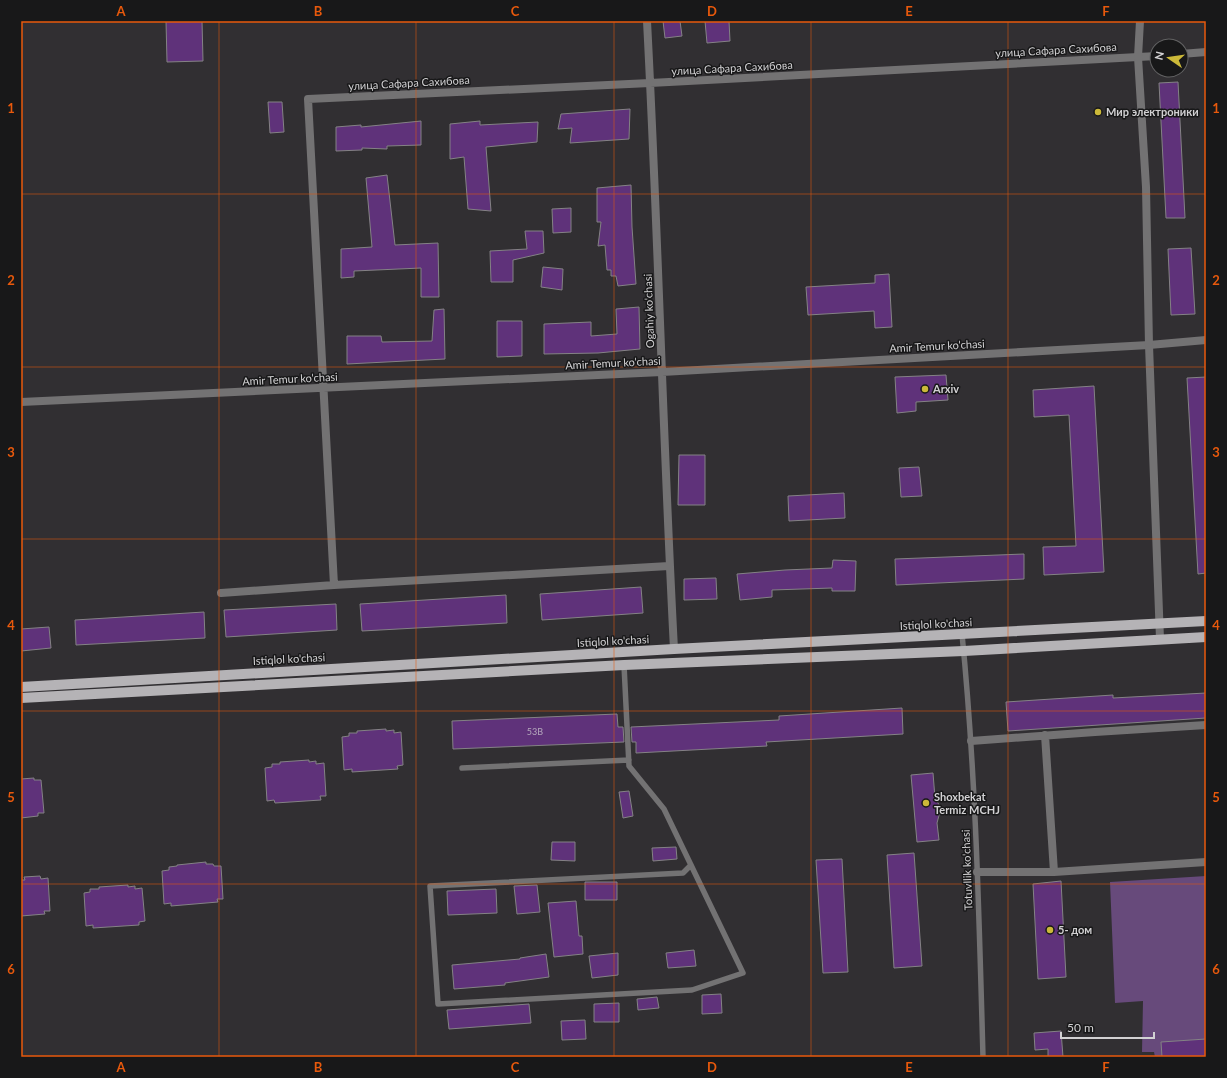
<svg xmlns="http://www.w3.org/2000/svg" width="1227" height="1078" viewBox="0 0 1227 1078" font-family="Lato,sans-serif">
  <rect width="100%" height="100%" fill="#312f32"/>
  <!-- green -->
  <path fill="#674a7b" d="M 1206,876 L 1206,1057 L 1155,1057 L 1154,1052 L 1142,1052 L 1143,1001 L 1115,1003 L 1110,882 Z"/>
  <!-- building -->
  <path fill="#5f327a" stroke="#848285" d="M 166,21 L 202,21 L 203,61 L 167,62 Z
    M 663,21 L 680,21 L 682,36 L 665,38 Z
    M 705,21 L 729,21 L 730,41 L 707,43 Z
    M 1178,82 L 1185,218 L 1166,218 L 1159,83 Z
    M 268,102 L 282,102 L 284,132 L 270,133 Z
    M 630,109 L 629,139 L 570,143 L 572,128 L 558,129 L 561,114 Z
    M 421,121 L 421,145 L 387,146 L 387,149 L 362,148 L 362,150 L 336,151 L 336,127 L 361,125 L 361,127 Z
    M 480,121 L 480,125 L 538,122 L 537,142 L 486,147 L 491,211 L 468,209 L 464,157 L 450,159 L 450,124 Z
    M 387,175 L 395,245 L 438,243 L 439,297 L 421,297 L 421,268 L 354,271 L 354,277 L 341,278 L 341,249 L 372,247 L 366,178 Z
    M 631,185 L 632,227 L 636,284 L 618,286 L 616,276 L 611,276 L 611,270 L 607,270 L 605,245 L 598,246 L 601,222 L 597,222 L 597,188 Z
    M 571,208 L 571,232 L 553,233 L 552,209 Z
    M 525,231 L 543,231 L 544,253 L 513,260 L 513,282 L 491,282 L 490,251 L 527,249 Z
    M 1191,248 L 1195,314 L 1171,315 L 1168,249 Z
    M 543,267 L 563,269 L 562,290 L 541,287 Z
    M 889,274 L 892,327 L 875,328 L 874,311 L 808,315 L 806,287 L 875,283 L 875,275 Z
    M 639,307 L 640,349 L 598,353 L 544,354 L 544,324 L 591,322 L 591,336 L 617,334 L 616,309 Z
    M 444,309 L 445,359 L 347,364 L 347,336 L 381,336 L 382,342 L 432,341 L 434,310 Z
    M 497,321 L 522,321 L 522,356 L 497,357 Z
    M 946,375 L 948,400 L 916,402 L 916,411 L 897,413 L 895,377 Z
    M 1206,377 L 1206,573 L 1198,574 L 1187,378 Z
    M 1094,386 L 1104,572 L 1044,575 L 1043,547 L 1076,546 L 1069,415 L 1034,417 L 1033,390 Z
    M 679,455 L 705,455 L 705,505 L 678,505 Z
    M 919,467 L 922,496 L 901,497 L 899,468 Z
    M 844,493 L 845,518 L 789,521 L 788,496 Z
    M 1024,554 L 1024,579 L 896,585 L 895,559 Z
    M 833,560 L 856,561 L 855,591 L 832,591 L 832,588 L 772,590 L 772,597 L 740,600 L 737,574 L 785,570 L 832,568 Z
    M 716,578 L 717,599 L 684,600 L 684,579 Z
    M 641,587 L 643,613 L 542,620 L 540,594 Z
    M 506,595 L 507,623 L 362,631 L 360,604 Z
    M 336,604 L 337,630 L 226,637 L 224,610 Z
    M 204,612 L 205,638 L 76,645 L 75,620 Z
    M 49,627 L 51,648 L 21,651 L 21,629 Z
    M 1206,693 L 1206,718 L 1008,731 L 1006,702 L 1113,695 L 1113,698 Z
    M 902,708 L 903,734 L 766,742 L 767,746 L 636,753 L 636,742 L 632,742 L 631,727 L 779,720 L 779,716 Z
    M 617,714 L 618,727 L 623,727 L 624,742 L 453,749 L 452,721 Z
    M 386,729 L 386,731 L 394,730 L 394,733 L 401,732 L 403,765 L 397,766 L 398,769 L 352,772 L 352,769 L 344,770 L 342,737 L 349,736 L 349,733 L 357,733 L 357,731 Z
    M 309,760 L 309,762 L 316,761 L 316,764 L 324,763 L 326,796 L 320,796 L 321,800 L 275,803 L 274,800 L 267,801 L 265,768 L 272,767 L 272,764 L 280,764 L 280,762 Z
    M 933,773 L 935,798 L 941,808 L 937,823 L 939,840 L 917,842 L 911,775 Z
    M 34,778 L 34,780 L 41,780 L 44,813 L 38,813 L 38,816 L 21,818 L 21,779 Z
    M 629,791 L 633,816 L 623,818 L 619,792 Z
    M 552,842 L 575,842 L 575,861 L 551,860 Z
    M 676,847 L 677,859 L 653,861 L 652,848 Z
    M 914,853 L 922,966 L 894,968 L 887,855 Z
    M 842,859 L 848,972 L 823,973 L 816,860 Z
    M 206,862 L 206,864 L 213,864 L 214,866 L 221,866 L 223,899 L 217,899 L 218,902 L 171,906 L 171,903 L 164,904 L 162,871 L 169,870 L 169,867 L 177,866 L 177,865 Z
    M 40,876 L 41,879 L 48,878 L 50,911 L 44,911 L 45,914 L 21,916 L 21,880 L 25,880 L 24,877 Z
    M 1061,881 L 1066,977 L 1038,979 L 1033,884 Z
    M 585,882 L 617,882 L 617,900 L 585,900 Z
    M 128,885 L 128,887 L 135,886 L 135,889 L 142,888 L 145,921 L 139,922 L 139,925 L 93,928 L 93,925 L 86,926 L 84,893 L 90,892 L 90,889 L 99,889 L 99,887 Z
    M 537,885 L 540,912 L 517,914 L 514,886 Z
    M 496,889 L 497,913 L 448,915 L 447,891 Z
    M 576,901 L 579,936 L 582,936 L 583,954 L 554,957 L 548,903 Z
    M 694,950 L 696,966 L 668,968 L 666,953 Z
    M 618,953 L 618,975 L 592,978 L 589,956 Z
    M 546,954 L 549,977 L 505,983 L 505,985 L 454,989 L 452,965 L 520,959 L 520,958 Z
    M 721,994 L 722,1013 L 702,1014 L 702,995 Z
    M 657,997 L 659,1008 L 638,1010 L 637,999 Z
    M 619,1003 L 619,1022 L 594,1022 L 594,1004 Z
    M 529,1004 L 531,1023 L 449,1029 L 447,1010 Z
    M 585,1020 L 586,1039 L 562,1040 L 561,1021 Z
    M 1061,1031 L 1063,1057 L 1048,1057 L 1048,1049 L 1035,1050 L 1034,1033 Z
    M 1206,1039 L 1206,1057 L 1162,1057 L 1161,1042 Z"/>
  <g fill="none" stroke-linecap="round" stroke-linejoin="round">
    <!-- service -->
    <path stroke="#737273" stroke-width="5.5" d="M 962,634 C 976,775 979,916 983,1057
      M 624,665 L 629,766 L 664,809 L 743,973 L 692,990 L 438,1004 L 430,886 L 683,873 L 691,865
      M 462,768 L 629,760"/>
    <!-- minor -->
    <path stroke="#737273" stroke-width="8" d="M 647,21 C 658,230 663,440 674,649
      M 1181,54 L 1206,52
      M 21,402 L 662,372 L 1149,345 L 1206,340
      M 334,585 L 308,99 L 650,83 L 1157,56
      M 221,593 L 334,585 L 669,566
      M 1045,735 L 1054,872
      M 971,741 L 1095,732 L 1206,725
      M 977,872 L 1054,872 L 1206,862"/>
    <!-- tertiary -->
    <path stroke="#737273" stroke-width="8" d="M 1140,21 L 1138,57 L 1146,187 L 1149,345 L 1160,639"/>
    <!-- primary -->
    <path stroke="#b5b3b6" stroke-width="10" d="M 21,687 L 674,649 L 1206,621
      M 21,698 L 624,665 L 964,651 L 1206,637"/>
  </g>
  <!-- grid -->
  <path fill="none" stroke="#e8590c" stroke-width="1" stroke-opacity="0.55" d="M 219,21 L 219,1057M 416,21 L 416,1057M 614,21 L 614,1057M 811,21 L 811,1057M 1008,21 L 1008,1057M 21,194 L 1206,194M 21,367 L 1206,367M 21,539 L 1206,539M 21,711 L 1206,711M 21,884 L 1206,884"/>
  <!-- markers -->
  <g fill="#ccb939" stroke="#181819" stroke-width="1.5">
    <circle cx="1098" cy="112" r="4"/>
    <circle cx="925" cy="389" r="4"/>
    <circle cx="926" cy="803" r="4"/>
    <circle cx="1050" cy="930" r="4"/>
  </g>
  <g text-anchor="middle" stroke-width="3" stroke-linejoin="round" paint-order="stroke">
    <!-- number labels -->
    <g font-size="9" fill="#b5a9bd">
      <text x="535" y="735">53B</text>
    </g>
    <!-- street labels -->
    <g font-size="11" fill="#d2d1d3" stroke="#181819">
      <text transform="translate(1056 50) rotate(-3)" y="4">улица Сафара Сахибова</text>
      <text transform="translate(732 68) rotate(-3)" y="4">улица Сафара Сахибова</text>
      <text transform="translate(409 83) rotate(-3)" y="4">улица Сафара Сахибова</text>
      <text transform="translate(649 311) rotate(-92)" y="4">Ogahiy ko'chasi</text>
      <text transform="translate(937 346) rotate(-3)" y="4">Amir Temur ko'chasi</text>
      <text transform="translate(613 363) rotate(-3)" y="4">Amir Temur ko'chasi</text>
      <text transform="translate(290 379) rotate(-3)" y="4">Amir Temur ko'chasi</text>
      <text transform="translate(936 624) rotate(-3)" y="4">Istiqlol ko'chasi</text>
      <text transform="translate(613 641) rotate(-3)" y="4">Istiqlol ko'chasi</text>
      <text transform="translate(289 659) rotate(-3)" y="4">Istiqlol ko'chasi</text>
      <text transform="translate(967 870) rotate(-92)" y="4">Totuvllik ko'chasi</text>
    </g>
    <!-- poi labels -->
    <g font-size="11" font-weight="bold" fill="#d2d1d3" stroke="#181819" text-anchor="start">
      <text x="1106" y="116">Мир электроники</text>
      <text x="933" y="393">Arxiv</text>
      <text x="934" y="801">Shoxbekat<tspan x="934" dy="13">Termiz MCHJ</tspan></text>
      <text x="1058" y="934">5- дом</text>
    </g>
  </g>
  <!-- border -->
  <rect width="1227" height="1078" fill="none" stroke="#181819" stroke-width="44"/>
  <!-- north arrow -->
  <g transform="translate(1169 58) rotate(283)"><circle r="19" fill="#181819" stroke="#626263"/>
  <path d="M0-3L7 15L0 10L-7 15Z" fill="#ccb939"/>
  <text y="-6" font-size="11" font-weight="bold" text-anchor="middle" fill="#d2d1d3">N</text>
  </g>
  <!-- scale -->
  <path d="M1061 1032v6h93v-6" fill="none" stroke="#d2d1d3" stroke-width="2"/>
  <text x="1067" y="1032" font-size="12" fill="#d2d1d3" stroke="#181819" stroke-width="3" paint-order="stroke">50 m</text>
  <rect x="22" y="22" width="1183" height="1034" fill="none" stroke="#e8590c" stroke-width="1.5"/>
  <g font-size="13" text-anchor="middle" font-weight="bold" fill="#e8590c">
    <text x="121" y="16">A</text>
    <text x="318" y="16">B</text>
    <text x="515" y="16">C</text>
    <text x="712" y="16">D</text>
    <text x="909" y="16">E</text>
    <text x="1106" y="16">F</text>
    <text x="11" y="113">1</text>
    <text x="1216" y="113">1</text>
    <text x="11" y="285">2</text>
    <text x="1216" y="285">2</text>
    <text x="11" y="457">3</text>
    <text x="1216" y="457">3</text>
    <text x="11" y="630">4</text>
    <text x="1216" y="630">4</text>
    <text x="11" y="802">5</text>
    <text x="1216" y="802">5</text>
    <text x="11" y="974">6</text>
    <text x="1216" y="974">6</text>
    <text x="121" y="1072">A</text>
    <text x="318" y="1072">B</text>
    <text x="515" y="1072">C</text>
    <text x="712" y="1072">D</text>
    <text x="909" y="1072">E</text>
    <text x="1106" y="1072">F</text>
  </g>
</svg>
